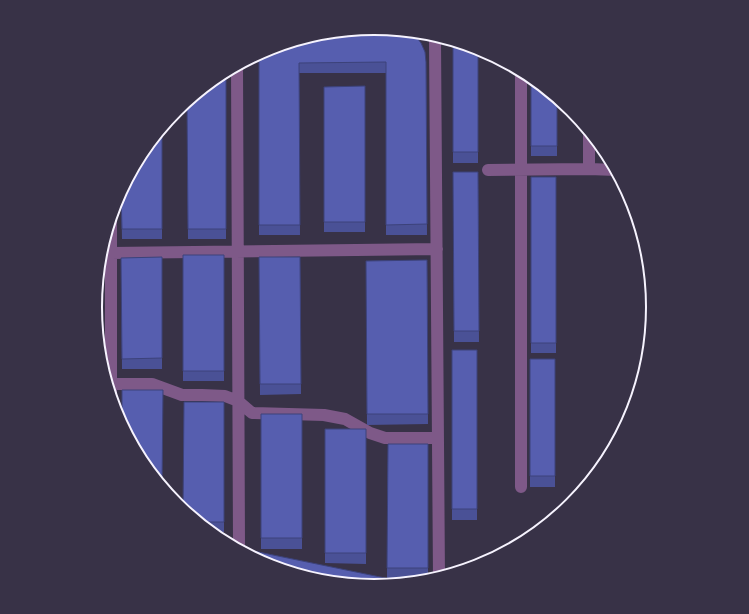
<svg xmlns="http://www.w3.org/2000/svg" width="749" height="614" viewBox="0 0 749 614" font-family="Signika,sans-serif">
  <rect width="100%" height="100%" fill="#383247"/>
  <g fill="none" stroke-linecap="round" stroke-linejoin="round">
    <!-- minor -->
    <path stroke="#7e5988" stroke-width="12" d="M 434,35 L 435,41 L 439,578
      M 237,66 L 239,546
      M 589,169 L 616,170
      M 488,170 L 589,169 L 589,131
      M 111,253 L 437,249
      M 111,384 L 152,384 L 182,395 L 202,395 L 225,396 L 238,401 L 252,413 L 324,415 L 345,419 L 370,433 L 385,438 L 438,438
      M 111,394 L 111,220
      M 521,487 L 521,70"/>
  </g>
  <!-- wall -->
  <path fill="#4a5196" d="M 453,41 L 478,48 L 478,163 L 453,163 Z
    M 259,62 L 426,62 L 427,235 L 386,235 L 386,73 L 299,73 L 300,235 L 259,235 Z
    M 226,72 L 226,239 L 188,239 L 187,101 Z
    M 531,77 L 557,97 L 557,156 L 531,156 Z
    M 365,86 L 365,232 L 324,232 L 324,87 Z
    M 162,128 L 162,239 L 122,239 L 121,191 Z
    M 453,172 L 478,172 L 479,342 L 454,342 Z
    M 531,177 L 556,177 L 556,353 L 531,353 Z
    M 648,251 L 648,253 L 653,302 L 647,302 Z
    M 183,255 L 224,255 L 224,381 L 183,381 Z
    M 162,257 L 162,369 L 122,369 L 121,258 Z
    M 259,257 L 300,257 L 301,394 L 260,395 Z
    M 427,260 L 428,424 L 367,425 L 366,261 Z
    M 452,350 L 477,350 L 477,520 L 452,520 Z
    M 530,359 L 555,359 L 555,487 L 530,487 Z
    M 224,402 L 224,532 L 211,532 L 183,509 Z
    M 261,414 L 302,414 L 302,549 L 261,549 Z
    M 325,429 L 366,429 L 366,564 L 325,563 Z
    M 388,444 L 428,444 L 428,579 L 388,578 L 395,584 L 387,578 Z"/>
  <!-- building -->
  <path fill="#565eaf" stroke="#3c427a" d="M 375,28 L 410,32 L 415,35 L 421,43 L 425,52 L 426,62 L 427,224 L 386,225 L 386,62 L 299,63 L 300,225 L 259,225 L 259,62 L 260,53 L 268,49 L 320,33 Z
    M 453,41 L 478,48 L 478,152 L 453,152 Z
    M 226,72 L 226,229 L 188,229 L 187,101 L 220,75 Z
    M 531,77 L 557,97 L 557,146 L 531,146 Z
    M 365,86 L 365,222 L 324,222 L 324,87 Z
    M 162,128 L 162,229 L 122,229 L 121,191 L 143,152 Z
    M 453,172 L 478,172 L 479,331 L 454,331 Z
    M 531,177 L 556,177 L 556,343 L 531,343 Z
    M 648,251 L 648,253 L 652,294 L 647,294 Z
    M 183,255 L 224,255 L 224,371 L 183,371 Z
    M 162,257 L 162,358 L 122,359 L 121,258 Z
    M 259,257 L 300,257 L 301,384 L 260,384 Z
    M 427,260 L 428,414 L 367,414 L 366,261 Z
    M 647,308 L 653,308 L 648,362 L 647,366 Z
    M 452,350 L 477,350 L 477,509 L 452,509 Z
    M 530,359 L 555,359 L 555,476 L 530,476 Z
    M 122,390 L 163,390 L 162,486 L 142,462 L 122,424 Z
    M 184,402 L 224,402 L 224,522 L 198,522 L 183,509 Z
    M 261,414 L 302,414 L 302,538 L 261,538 Z
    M 325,429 L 366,429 L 366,553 L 325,553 Z
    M 388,444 L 428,444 L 428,568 L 387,568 Z
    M 234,547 L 395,580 L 394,584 L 374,586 L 320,581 L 268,565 Z"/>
  <!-- crop -->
  <path d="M0 0H749V614H0ZM102 307a272 272 0 1 1 544 0a272 272 0 1 1-544 0Z" fill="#383247" fill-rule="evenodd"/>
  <path fill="none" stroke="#f6f3fe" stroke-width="2" d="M102 307a272 272 0 1 1 544 0a272 272 0 1 1-544 0Z"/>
</svg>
